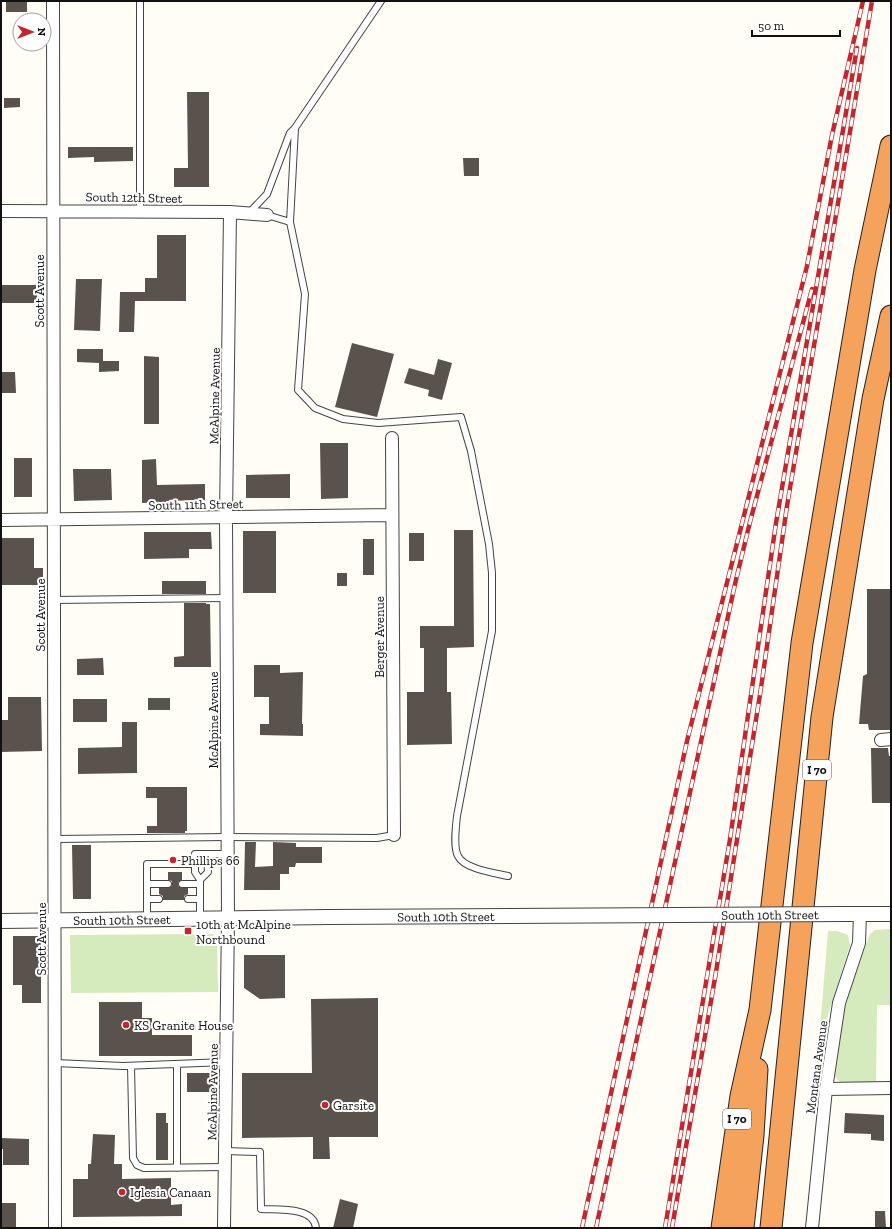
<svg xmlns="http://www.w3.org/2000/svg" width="892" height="1229" viewBox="0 0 892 1229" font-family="'Zilla Slab',serif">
  <rect width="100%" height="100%" fill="#fffdf5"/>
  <!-- green -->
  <path fill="#d5ebbd" d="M 891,929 L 891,1005 L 877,1005 L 876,1083 L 841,1083 L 834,1076 L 842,1013 L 870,934 L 875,930 Z
    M 828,931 L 837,931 L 848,935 L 850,945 L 827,1018 L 821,1077 L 816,1078 Z
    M 213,934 L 217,941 L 218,992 L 71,993 L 70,935 Z"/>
  <!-- building -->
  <path fill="#5a524d" d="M 6,1 L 27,1 L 27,12 L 6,12 Z
    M 187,92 L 209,92 L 209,187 L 174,187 L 174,168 L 188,168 Z
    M 4,98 L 20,98 L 20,107 L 4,108 Z
    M 68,147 L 133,147 L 133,161 L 94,162 L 94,157 L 68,158 Z
    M 463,158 L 479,158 L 479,176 L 464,176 Z
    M 157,235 L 186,235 L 186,301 L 135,301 L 134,332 L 119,332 L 120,292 L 145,292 L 145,278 L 157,278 Z
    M 76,279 L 102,279 L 100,331 L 74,330 Z
    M 1,285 L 37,285 L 37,303 L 1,303 Z
    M 352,343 L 394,354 L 377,417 L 335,407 Z
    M 77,349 L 103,349 L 103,361 L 119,361 L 119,371 L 99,372 L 99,363 L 77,362 Z
    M 144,356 L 159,357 L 159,424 L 144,424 Z
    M 438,359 L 452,363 L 442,400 L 428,396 L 429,390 L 404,383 L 409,368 L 434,375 Z
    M 1,372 L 15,372 L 16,393 L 1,393 Z
    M 320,443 L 348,443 L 348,498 L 321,499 Z
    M 14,458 L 32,458 L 32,497 L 14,497 Z
    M 156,459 L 157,485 L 205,484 L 205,500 L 166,501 L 166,502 L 142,503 L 142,460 Z
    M 73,469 L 111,469 L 112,500 L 74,501 Z
    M 290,474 L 290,498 L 246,498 L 246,475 Z
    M 454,530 L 473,530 L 474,647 L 447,648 L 447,692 L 451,692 L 452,744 L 407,745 L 407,692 L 424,692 L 424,648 L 420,648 L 420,626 L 454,626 Z
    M 243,531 L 276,531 L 276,593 L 243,593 Z
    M 144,532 L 211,532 L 212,549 L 189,549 L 189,558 L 144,559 Z
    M 409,533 L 424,533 L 424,561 L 409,561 Z
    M 1,538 L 34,538 L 34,568 L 43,568 L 43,585 L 1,585 Z
    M 363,539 L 374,539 L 374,575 L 363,575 Z
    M 337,573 L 347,573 L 347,586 L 337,586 Z
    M 162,581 L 206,581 L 206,594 L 162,594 Z
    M 867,589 L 891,589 L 891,730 L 869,730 L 868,724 L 859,724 L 863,676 L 867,674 Z
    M 184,603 L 206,603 L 206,604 L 210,604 L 211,667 L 174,667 L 174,657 L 184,656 Z
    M 103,658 L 104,675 L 77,675 L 77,659 Z
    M 254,665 L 280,665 L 280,673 L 303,672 L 302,724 L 303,724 L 303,736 L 260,735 L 260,724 L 269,724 L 269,697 L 254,697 Z
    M 8,697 L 41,697 L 42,751 L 1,752 L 1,720 L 8,720 Z
    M 148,698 L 170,698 L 170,710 L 148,710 Z
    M 73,699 L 107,699 L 107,722 L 73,722 Z
    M 122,722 L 137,722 L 137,773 L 78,774 L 78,748 L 122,747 Z
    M 871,748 L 888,748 L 889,756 L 891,756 L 891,803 L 872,803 Z
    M 146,787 L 187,787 L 187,831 L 185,831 L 185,833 L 147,833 L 147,826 L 157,826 L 157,798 L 146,798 Z
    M 245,842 L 256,842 L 255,867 L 273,866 L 273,842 L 296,843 L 296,847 L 322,847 L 322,863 L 296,863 L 295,867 L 289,867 L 289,874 L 280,874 L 280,890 L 244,890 Z
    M 72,845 L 91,845 L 91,899 L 73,899 Z
    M 168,872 L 182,872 L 182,880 L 178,882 L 178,886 L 182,888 L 188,888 L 188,894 L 184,896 L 184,900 L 163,900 L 163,896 L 159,894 L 159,888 L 168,888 L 172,886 L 172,881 L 168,880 Z
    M 13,936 L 41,936 L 41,1003 L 22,1003 L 22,985 L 13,985 Z
    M 244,955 L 285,955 L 285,998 L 260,999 L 244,988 Z
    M 378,998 L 378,1137 L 329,1137 L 330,1159 L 313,1159 L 313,1137 L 242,1138 L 242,1073 L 312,1073 L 311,999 Z
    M 99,1002 L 142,1002 L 142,1018 L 152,1018 L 152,1035 L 192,1035 L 192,1056 L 99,1056 Z
    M 187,1073 L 214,1073 L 214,1092 L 187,1092 Z
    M 156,1113 L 166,1113 L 166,1123 L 168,1123 L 168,1160 L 156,1160 Z
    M 845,1113 L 884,1115 L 884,1141 L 871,1140 L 871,1134 L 844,1133 Z
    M 93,1134 L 115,1135 L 114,1164 L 122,1164 L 122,1179 L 171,1178 L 171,1205 L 182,1204 L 182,1216 L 73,1217 L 73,1179 L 88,1179 L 88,1164 L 91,1164 Z
    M 1,1138 L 29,1139 L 29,1165 L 3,1165 L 3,1149 L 1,1149 Z
    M 340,1199 L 358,1204 L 353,1228 L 333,1228 Z
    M 1,1203 L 16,1203 L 16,1228 L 1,1228 Z
    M 875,1211 L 885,1211 L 886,1228 L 875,1228 Z"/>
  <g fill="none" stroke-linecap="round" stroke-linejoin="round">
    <defs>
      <path id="service" d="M 140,1 L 140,211
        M 295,128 L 290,222 L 305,294 L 298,390 L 315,408 L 343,419 L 378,423 L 461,417 L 471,451 L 489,544 L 492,573 L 492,631 L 457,816 C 456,826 453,847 458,856 C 464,869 495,873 508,876
        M 249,213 L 267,194 L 290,133 L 295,128 L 381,1
        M 267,215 L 290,222
        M 54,600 L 227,598
        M 55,839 L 227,837 L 377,838 L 394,835
        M 195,864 L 195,872 L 200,880
        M 147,884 L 168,884
        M 182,884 L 200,884
        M 147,899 L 159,899
        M 188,899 L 200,899
        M 200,918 L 200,880 L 208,872 L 207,854
        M 147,919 L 147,864 L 195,864 L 195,854 L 227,854
        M 55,1063 L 123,1066 L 226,1062
        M 177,1065 L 177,1168
        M 131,1066 L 133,1158 L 137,1165 L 144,1168 L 225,1167
        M 225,1151 L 260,1152 L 261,1209 C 277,1210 314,1206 316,1228"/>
      <path id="minor" d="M 53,1 L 55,1228
        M 1,211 L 230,212 L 267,215
        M 392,438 L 394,835
        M 1,520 L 392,515
        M 881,740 L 891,739
        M 826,1089 L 891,1088
        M 224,1228 L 228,918 L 226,517 L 230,212
        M 812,1228 L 826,1089 L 839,1003 L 859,943 L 860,913"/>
      <g id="tertiary">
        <path d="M 843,914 L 891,914"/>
        <path id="s1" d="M 1,921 L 328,917"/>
      </g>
      <path id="motorway" d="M 722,1228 L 741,1096 L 760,1010 L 802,643 L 865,270 L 891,146
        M 743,1228 L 753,1135 L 757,1069
        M 771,1228 L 822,717 L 873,399 L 891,316"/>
    </defs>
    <!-- service casing -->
    <use href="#service" stroke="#444" stroke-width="8"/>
    <!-- minor casing -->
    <use href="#minor" stroke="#444" stroke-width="14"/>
    <!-- tertiary casing -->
    <use href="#tertiary" stroke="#444" stroke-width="16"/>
    <!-- motorway casing -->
    <use href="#motorway" stroke="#222" stroke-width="23"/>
    <!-- service -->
    <use href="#service" stroke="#fff" stroke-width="6"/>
    <!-- minor -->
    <use href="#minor" stroke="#fff" stroke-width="12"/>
    <!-- tertiary -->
    <use href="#tertiary" stroke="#fff" stroke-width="14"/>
    <!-- motorway -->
    <use href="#motorway" stroke="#f5a25d" stroke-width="21"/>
    <defs>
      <path id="rail" d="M 582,1228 L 687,741 L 807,266 L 832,135 L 863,1
        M 596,1228 L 735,584 L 750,522 L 812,289
        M 665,1228 L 730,839 L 776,523 L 857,48
        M 672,1228 L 716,972 L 761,688 L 787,506 L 872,1"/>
    </defs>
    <!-- rail casing -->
    <use href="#rail" stroke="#c4262e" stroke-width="4.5"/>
    <!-- rail -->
    <use href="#rail" stroke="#fff" stroke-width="3" stroke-dasharray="9" stroke-linecap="butt"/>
    <defs>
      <g id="tertiary-bridge">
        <path id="s2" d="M 328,917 L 843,914"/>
      </g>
    </defs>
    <!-- tertiary-bridge casing -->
    <use href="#tertiary-bridge" stroke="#444" stroke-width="16" stroke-linecap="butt"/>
    <!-- tertiary-bridge -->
    <use href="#tertiary-bridge" stroke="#fff" stroke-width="14"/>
  </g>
  <!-- markers -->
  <g fill="#c4262e" stroke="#fff" stroke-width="1.5">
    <circle cx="173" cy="860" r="4"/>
    <rect x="184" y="927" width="8" height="8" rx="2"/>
    <circle cx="126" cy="1025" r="4"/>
    <circle cx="325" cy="1105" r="4"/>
    <circle cx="122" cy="1192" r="4"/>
  </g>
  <g text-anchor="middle" stroke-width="4" stroke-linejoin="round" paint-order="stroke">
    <!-- shield labels -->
    <g fill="#fff" stroke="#585858" stroke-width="1">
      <rect x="803" y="760" width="28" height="20" rx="3"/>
      <rect x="723" y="1109" width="28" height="20" rx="3"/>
    </g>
    <g font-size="12" font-weight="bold" fill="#111">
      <text x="817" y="774">I 70</text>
      <text x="737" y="1123">I 70</text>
    </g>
    <!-- street labels -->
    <g font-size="13" fill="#111" stroke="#fff">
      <text transform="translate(134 197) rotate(1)" y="5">South 12th Street</text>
      <text transform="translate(39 291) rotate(-90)" y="5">Scott Avenue</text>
      <text transform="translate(214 396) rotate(-89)" y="5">McAlpine Avenue</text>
      <text transform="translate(196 504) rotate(-1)" y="5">South 11th Street</text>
      <text transform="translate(40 615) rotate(-90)" y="5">Scott Avenue</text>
      <text transform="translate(379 637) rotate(-90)" y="5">Berger Avenue</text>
      <text transform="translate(213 720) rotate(-90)" y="5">McAlpine Avenue</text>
      <text dy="5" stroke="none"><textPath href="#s2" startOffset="442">South 10th Street</textPath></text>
      <text dy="5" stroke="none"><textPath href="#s2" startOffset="118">South 10th Street</textPath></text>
      <text dy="5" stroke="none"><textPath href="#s1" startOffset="121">South 10th Street</textPath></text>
      <text transform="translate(41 939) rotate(-90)" y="5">Scott Avenue</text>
      <text transform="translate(816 1067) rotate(-82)" y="5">Montana Avenue</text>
      <text transform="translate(212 1092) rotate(-89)" y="5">McAlpine Avenue</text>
    </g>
    <!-- poi labels -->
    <g font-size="13" fill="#111" stroke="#fff" text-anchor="start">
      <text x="181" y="865">Phillips 66</text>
      <text x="196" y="929">10th at McAlpine<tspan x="196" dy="15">Northbound</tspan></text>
      <text x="134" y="1030">KS Granite House</text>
      <text x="333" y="1110">Garsite</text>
      <text x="130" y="1197">Iglesia Canaan</text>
    </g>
  </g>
  <!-- border -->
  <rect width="892" height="1229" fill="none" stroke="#111111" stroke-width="4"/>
  <!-- north arrow -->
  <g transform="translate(32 32) rotate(90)"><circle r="19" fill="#ffffff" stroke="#a0a0a0"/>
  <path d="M0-3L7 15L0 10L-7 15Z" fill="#c4262e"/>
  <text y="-6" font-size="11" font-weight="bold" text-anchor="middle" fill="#111111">N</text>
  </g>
  <!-- scale -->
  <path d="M752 30v6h88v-6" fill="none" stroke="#111111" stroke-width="2"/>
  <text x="758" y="30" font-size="12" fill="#111111" stroke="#ffffff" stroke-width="3" paint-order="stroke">50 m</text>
</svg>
